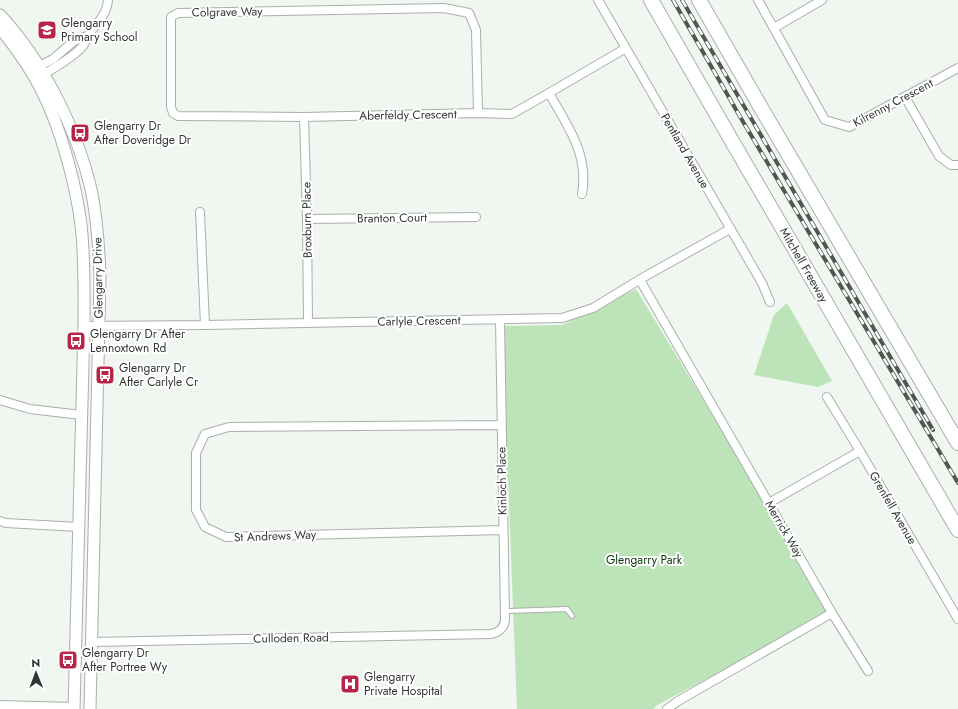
<svg xmlns="http://www.w3.org/2000/svg" width="958" height="709" viewBox="0 0 958 709" font-family="Jost,sans-serif">
  <rect width="100%" height="100%" fill="#f0f6f0"/>
  <!-- green -->
  <path fill="#bde4b9" d="M 636,289 L 832,613 L 659,704 L 653,709 L 517,709 L 502,326 L 562,325 Z
    M 787,303 L 832,381 L 818,387 L 754,375 L 774,315 Z"/>
  <g fill="none" stroke-linecap="round" stroke-linejoin="round">
    <defs>
      <path id="lane" d="M 505,611 L 567,609 L 572,616"/>
      <path id="street" d="M 598,0 L 762,283 L 770,302
        M 758,0 L 825,120 L 849,127 L 958,68
        M 774,28 L 822,0
        M 34,69 L 53,59 L 74,41 L 87,36
        M 39,77 C 50,71 76,55 83,46 C 86,42 87,37 90,32 C 99,22 107,13 108,0
        M 549,93 C 568,127 589,154 582,194
        M 905,97 L 939,156 L 951,165 L 958,165
        M 478,113 L 476,30 L 469,13 L 444,8 L 178,13 L 171,17 L 171,107 L 173,113 L 178,116 L 304,117 L 478,113 L 512,114 L 549,93 L 626,48
        M 304,117 L 307,219 L 308,323
        M 200,212 L 205,325
        M 307,219 L 476,217
        M 640,280 L 832,613 L 678,701 L 667,709
        M 84,326 L 205,325 L 562,318 L 593,308 L 644,277 L 730,229
        M 827,397 L 860,451 L 958,619
        M 0,400 L 30,409 L 81,415
        M 501,425 L 229,427 L 205,434 L 196,453 L 196,510 L 205,527 L 226,537 L 503,530
        M 769,503 L 860,451
        M 0,521 L 6,523 L 79,527
        M 832,613 L 868,671
        M 91,642 L 490,634 C 499,633 505,627 505,618 L 500,320
        M 0,705 L 74,707"/>
      <path id="secondary" d="M 0,15 C 42,60 77,129 91,189 C 97,218 99,247 100,276 L 90,709
        M 0,28 C 16,48 31,69 42,91 C 61,129 76,184 81,225 C 85,259 84,292 84,326 L 74,709"/>
      <path id="highway" d="M 651,0 L 729,136 L 958,530
        M 699,0 L 760,106 L 958,443"/>
    </defs>
    <!-- lane casing -->
    <use href="#lane" stroke="#aaafaa" stroke-width="6"/>
    <!-- street casing -->
    <use href="#street" stroke="#aaafaa" stroke-width="10"/>
    <!-- secondary casing -->
    <use href="#secondary" stroke="#aaafaa" stroke-width="13"/>
    <!-- highway casing -->
    <use href="#highway" stroke="#aaafaa" stroke-width="16"/>
    <!-- lane -->
    <use href="#lane" stroke="#fff" stroke-width="4"/>
    <!-- street -->
    <use href="#street" stroke="#fff" stroke-width="8"/>
    <!-- secondary -->
    <use href="#secondary" stroke="#fff" stroke-width="11"/>
    <!-- highway -->
    <use href="#highway" stroke="#fff" stroke-width="14"/>
    <defs>
      <path id="rail" d="M 673,0 L 742,120 L 958,483
        M 682,0 L 933,430"/>
    </defs>
    <!-- rail casing -->
    <use href="#rail" stroke="#535553" stroke-width="4"/>
    <!-- rail -->
    <use href="#rail" stroke="#fff" stroke-width="2.5" stroke-dasharray="8" stroke-linecap="butt"/>
  </g>
  <!-- icons -->
  <defs>
    <symbol id="school-square" viewBox="-11 -11 22 22"><rect x="-9" y="-9" width="18" height="18" rx="4" fill="#b72649" stroke="#fff"/><path d="M0-5L7-2L0 1L-7-2ZM-4 1L0 2.5L4 1V4Q0 6-4 4Z" fill="#fff"/></symbol>
    <symbol id="bus-square" viewBox="-11 -11 22 22"><rect x="-9" y="-9" width="18" height="18" rx="4" fill="#b72649" stroke="#fff"/><path d="M-5-6H5V4H4V6H2V4H-2V6H-4V4H-5ZM-3.5-4V0h7V-4ZM-3.5 1.2v1.5H-2V1.2ZM2 1.2v1.5H3.5V1.2Z" fill="#fff"/></symbol>
    <symbol id="hospital-square" viewBox="-11 -11 22 22"><rect x="-9" y="-9" width="18" height="18" rx="4" fill="#b72649" stroke="#fff"/><path d="M-5-5h3v3.5h4V-5h3V5h-3V1.5h-4V5h-3Z" fill="#fff"/></symbol>
  </defs>
  <g fill-rule="evenodd">
    <use href="#school-square" x="36" y="19" width="22" height="22"/>
    <use href="#bus-square" x="69" y="122" width="22" height="22"/>
    <use href="#bus-square" x="65" y="330" width="22" height="22"/>
    <use href="#bus-square" x="94" y="364" width="22" height="22"/>
    <use href="#bus-square" x="57" y="649" width="22" height="22"/>
    <use href="#hospital-square" x="339" y="673" width="22" height="22"/>
  </g>
  <g text-anchor="middle" stroke-width="4" stroke-linejoin="round" paint-order="stroke">
    <!-- street labels -->
    <g font-size="12" fill="#333533" stroke="#fff">
      <text transform="translate(227 12) rotate(-1)" y="4">Colgrave Way</text>
      <text transform="translate(893 103) rotate(-28)" y="4">Kilrenny Crescent</text>
      <text transform="translate(408 115) rotate(-1)" y="4">Aberfeldy Crescent</text>
      <text transform="translate(685 151) rotate(60)" y="4">Pentland Avenue</text>
      <text transform="translate(392 218) rotate(-1)" y="4">Branton Court</text>
      <text transform="translate(307 220) rotate(-91)" y="4">Broxburn Place</text>
      <text transform="translate(804 265) rotate(60)" y="4">Mitchell Freeway</text>
      <text transform="translate(98 278) rotate(-91)" y="4">Glengarry Drive</text>
      <text transform="translate(419 321) rotate(-1)" y="4">Carlyle Crescent</text>
      <text transform="translate(502 481) rotate(-91)" y="4">Kinloch Place</text>
      <text transform="translate(893 508) rotate(60)" y="4">Grenfell Avenue</text>
      <text transform="translate(784 529) rotate(60)" y="4">Merrick Way</text>
      <text transform="translate(275 536) rotate(-2)" y="4">St Andrews Way</text>
      <text transform="translate(291 638) rotate(-1)" y="4">Culloden Road</text>
    </g>
    <!-- poi labels -->
    <g font-size="12" fill="#333533" stroke="#fff" text-anchor="start">
      <text x="61" y="27">Glengarry<tspan x="61" dy="14">Primary School</tspan></text>
      <text x="94" y="130">Glengarry Dr<tspan x="94" dy="14">After Doveridge Dr</tspan></text>
      <text x="90" y="338">Glengarry Dr After<tspan x="90" dy="14">Lennoxtown Rd</tspan></text>
      <text x="119" y="372">Glengarry Dr<tspan x="119" dy="14">After Carlyle Cr</tspan></text>
      <text x="82" y="657">Glengarry Dr<tspan x="82" dy="14">After Portree Wy</tspan></text>
      <text x="364" y="681">Glengarry<tspan x="364" dy="14">Private Hospital</tspan></text>
    </g>
    <!-- park labels -->
    <g font-size="12" fill="#083607" stroke="#fff">
      <text x="644" y="564">Glengarry Park</text>
    </g>
  </g>
  <!-- north arrow -->
  <g transform="translate(36 673) rotate(359)" stroke="#ffffff" stroke-width="3" paint-order="stroke">
  <path d="M0-3L7 15L0 10L-7 15Z" fill="#333533"/>
  <text y="-6" font-size="11" font-weight="bold" text-anchor="middle" fill="#333533">N</text>
  </g>
</svg>
